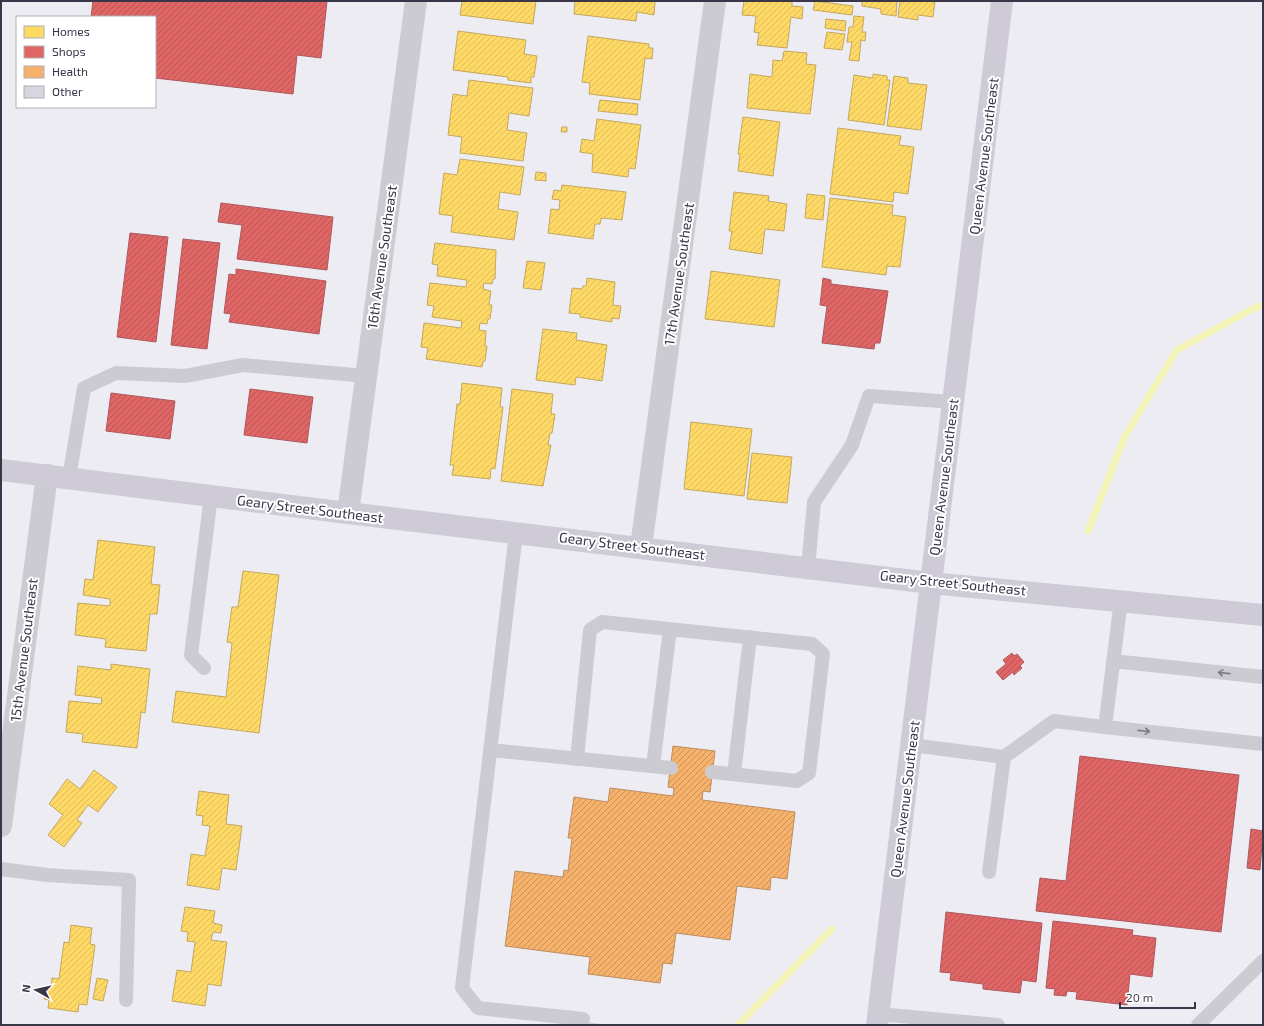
<svg xmlns="http://www.w3.org/2000/svg" width="1264" height="1026" viewBox="0 0 1264 1026" font-family="'Exo 2',sans-serif">
  <defs>
    <pattern id="homes-hatch" width="6" height="6" patternUnits="userSpaceOnUse"><rect width="6" height="6" fill="#ffd966"/><path d="M-1 1l2-2M0 6l6-6M5 7l2-2" fill="none" stroke="#dbbb5a"/></pattern>
    <pattern id="shops-hatch" width="6" height="6" patternUnits="userSpaceOnUse"><rect width="6" height="6" fill="#e06666"/><path d="M-1 1l2-2M0 6l6-6M5 7l2-2" fill="none" stroke="#b75556"/></pattern>
    <pattern id="health-hatch" width="6" height="6" patternUnits="userSpaceOnUse"><rect width="6" height="6" fill="#f6b26b"/><path d="M-1 1l2-2M0 6l6-6M5 7l2-2" fill="none" stroke="#c8925a"/></pattern>
    <pattern id="building-hatch" width="6" height="6" patternUnits="userSpaceOnUse"><rect width="6" height="6" fill="#d7d5de"/><path d="M-1 1l2-2M0 6l6-6M5 7l2-2" fill="none" stroke="#b9b7c0"/></pattern>
  </defs>
  <rect width="100%" height="100%" fill="#edecf2"/>
  <!-- homes -->
  <path fill="url(#homes-hatch)" stroke="#c4a85e" d="M 462,1 L 536,1 L 533,24 L 460,15 Z
    M 575,1 L 655,1 L 654,15 L 637,12 L 636,21 L 574,14 Z
    M 744,1 L 792,1 L 792,6 L 803,7 L 802,19 L 791,17 L 787,48 L 757,45 L 759,33 L 754,32 L 756,16 L 742,15 Z
    M 815,1 L 853,6 L 852,15 L 813,10 Z
    M 862,1 L 897,1 L 896,16 L 881,14 L 881,9 L 862,6 Z
    M 900,1 L 935,1 L 933,17 L 918,15 L 918,20 L 898,17 Z
    M 854,16 L 864,17 L 862,32 L 866,32 L 865,41 L 861,40 L 859,61 L 849,60 L 852,42 L 847,42 L 849,27 L 853,27 Z
    M 826,19 L 846,21 L 845,31 L 825,28 Z
    M 458,31 L 526,40 L 524,54 L 537,56 L 534,77 L 531,77 L 531,83 L 508,80 L 508,77 L 453,70 Z
    M 827,32 L 845,34 L 842,50 L 824,48 Z
    M 588,36 L 649,44 L 649,48 L 653,48 L 652,59 L 645,58 L 640,100 L 589,94 L 590,83 L 582,82 Z
    M 784,51 L 807,53 L 806,64 L 816,65 L 810,114 L 747,108 L 750,74 L 772,77 L 773,60 L 782,61 Z
    M 873,74 L 887,76 L 887,80 L 890,80 L 884,125 L 848,120 L 854,75 L 873,78 Z
    M 894,76 L 908,78 L 908,83 L 927,85 L 921,130 L 887,126 Z
    M 469,80 L 533,88 L 529,116 L 509,113 L 507,130 L 527,133 L 523,161 L 460,153 L 462,137 L 448,135 L 453,94 L 467,96 Z
    M 600,100 L 638,104 L 637,115 L 598,111 Z
    M 743,117 L 780,122 L 773,176 L 738,171 L 740,154 L 738,154 Z
    M 597,119 L 641,125 L 635,169 L 629,168 L 628,177 L 592,172 L 593,154 L 580,152 L 582,139 L 594,141 Z
    M 562,127 L 567,127 L 567,132 L 561,132 Z
    M 838,128 L 901,136 L 899,145 L 914,147 L 908,194 L 894,192 L 893,202 L 830,194 Z
    M 460,159 L 524,167 L 520,195 L 500,192 L 498,209 L 518,212 L 514,240 L 451,232 L 453,216 L 439,214 L 444,173 L 457,175 Z
    M 536,172 L 546,173 L 546,181 L 535,180 Z
    M 562,185 L 626,192 L 622,220 L 601,218 L 600,224 L 595,224 L 593,239 L 548,233 L 551,209 L 559,210 L 560,200 L 552,199 L 554,190 L 561,191 Z
    M 734,192 L 769,196 L 768,201 L 787,204 L 784,231 L 765,229 L 762,254 L 729,249 L 732,231 L 729,231 Z
    M 807,194 L 825,196 L 823,220 L 805,218 Z
    M 830,198 L 893,205 L 892,215 L 906,217 L 900,267 L 887,266 L 886,275 L 822,267 Z
    M 435,243 L 496,250 L 495,279 L 493,279 L 492,284 L 484,283 L 483,289 L 491,291 L 489,305 L 492,305 L 490,319 L 488,319 L 487,324 L 480,323 L 479,330 L 486,331 L 485,346 L 487,346 L 485,361 L 483,361 L 482,367 L 426,359 L 428,348 L 421,347 L 424,323 L 461,328 L 462,321 L 432,317 L 434,306 L 427,305 L 430,283 L 466,287 L 467,280 L 437,276 L 438,265 L 432,264 Z
    M 527,261 L 545,263 L 541,290 L 523,288 Z
    M 711,271 L 780,280 L 774,327 L 705,319 Z
    M 587,278 L 615,282 L 613,305 L 621,306 L 619,319 L 612,318 L 612,322 L 580,317 L 580,314 L 569,313 L 572,288 L 582,289 L 583,286 L 586,286 Z
    M 543,329 L 577,333 L 576,340 L 607,345 L 602,381 L 576,377 L 575,385 L 536,380 Z
    M 462,383 L 502,388 L 500,407 L 503,407 L 495,469 L 491,468 L 490,479 L 452,475 L 454,465 L 450,465 L 457,404 L 460,404 Z
    M 512,389 L 553,394 L 551,414 L 555,414 L 552,433 L 550,433 L 548,445 L 551,445 L 543,486 L 501,481 Z
    M 691,422 L 752,429 L 744,496 L 684,489 Z
    M 752,453 L 792,457 L 787,503 L 747,499 Z
    M 98,540 L 155,547 L 151,584 L 160,585 L 157,614 L 150,614 L 146,651 L 105,647 L 106,639 L 75,635 L 78,603 L 110,606 L 110,599 L 83,595 L 85,579 L 93,580 Z
    M 243,571 L 279,575 L 259,733 L 172,722 L 176,691 L 226,697 L 232,643 L 227,642 L 232,607 L 238,607 Z
    M 111,664 L 150,669 L 145,713 L 141,712 L 137,748 L 82,742 L 83,734 L 66,732 L 69,701 L 101,704 L 102,698 L 75,695 L 78,666 L 111,670 Z
    M 94,770 L 117,787 L 98,812 L 88,805 L 77,820 L 82,823 L 64,847 L 48,835 L 63,815 L 49,804 L 67,779 L 80,789 Z
    M 199,791 L 229,795 L 226,824 L 242,826 L 236,870 L 222,868 L 219,890 L 187,885 L 191,854 L 205,856 L 210,826 L 202,825 L 203,816 L 196,815 Z
    M 185,907 L 215,911 L 213,923 L 222,925 L 221,933 L 213,932 L 211,940 L 227,942 L 221,986 L 208,984 L 205,1006 L 172,1001 L 177,970 L 191,972 L 195,942 L 187,941 L 188,932 L 181,931 Z
    M 71,925 L 92,928 L 90,944 L 95,945 L 87,1005 L 79,1004 L 78,1012 L 48,1008 L 49,1000 L 44,999 L 46,987 L 51,988 L 52,978 L 59,979 L 64,942 L 69,943 Z
    M 97,978 L 108,980 L 103,1001 L 93,999 Z"/>
  <!-- shops -->
  <path fill="url(#shops-hatch)" stroke="#ae585e" d="M 93,1 L 327,1 L 321,58 L 297,55 L 293,94 L 155,78 L 155,17 L 91,17 Z
    M 221,203 L 333,217 L 327,270 L 237,259 L 242,225 L 218,222 Z
    M 130,233 L 168,237 L 156,342 L 117,337 Z
    M 183,239 L 220,243 L 207,349 L 171,345 Z
    M 236,269 L 326,281 L 319,334 L 229,322 L 231,314 L 224,313 L 229,274 L 236,275 Z
    M 823,278 L 831,280 L 831,284 L 888,291 L 880,343 L 875,343 L 874,349 L 822,343 L 827,306 L 820,305 Z
    M 250,389 L 313,397 L 307,443 L 244,435 Z
    M 111,393 L 175,401 L 170,439 L 106,431 Z
    M 1012,653 L 1014,656 L 1017,654 L 1024,662 L 1020,666 L 1022,668 L 1014,675 L 1013,672 L 1003,680 L 996,672 L 1006,664 L 1003,660 Z
    M 1080,756 L 1239,775 L 1221,932 L 1036,911 L 1040,878 L 1066,881 Z
    M 1251,829 L 1263,831 L 1260,870 L 1247,868 Z
    M 946,912 L 1042,923 L 1036,982 L 1022,980 L 1020,993 L 983,989 L 983,984 L 950,980 L 951,973 L 940,972 Z
    M 1053,921 L 1133,930 L 1132,935 L 1156,938 L 1152,977 L 1130,974 L 1127,1005 L 1076,999 L 1077,992 L 1067,991 L 1066,996 L 1054,995 L 1055,989 L 1046,988 Z"/>
  <!-- health -->
  <path fill="url(#health-hatch)" stroke="#be8d61" d="M 673,746 L 715,751 L 710,792 L 703,791 L 702,800 L 795,812 L 787,879 L 771,877 L 770,890 L 737,886 L 730,940 L 676,933 L 672,964 L 663,963 L 660,983 L 588,974 L 590,957 L 505,946 L 515,871 L 563,877 L 564,870 L 568,871 L 572,838 L 568,838 L 574,797 L 608,802 L 610,788 L 673,796 L 674,788 L 668,787 Z"/>
  <g fill="none" stroke-linecap="round" stroke-linejoin="round">
    <!-- stream -->
    <path stroke="#f4f4b8" stroke-width="7" d="M 1088,531 L 1125,436 L 1177,350 L 1256,307 L 1263,306
      M 738,1025 L 832,929"/>
  </g>
  <!-- building -->
  <path fill="url(#building-hatch)" stroke="#d3d1db" d="M 582,1022 L 605,1025 L 582,1025 Z"/>
  <g fill="none" stroke-linecap="round" stroke-linejoin="round">
    <!-- lane -->
    <path stroke="#cccbd1" stroke-width="14" d="M 69,478 L 84,388 L 116,373 L 185,376 L 243,365 L 366,376
      M 516,533 L 462,988 L 478,1008 L 583,1019
      M 808,568 L 814,502 L 852,445 L 869,396 L 954,402
      M 1113,661 L 1263,677
      M 204,668 L 191,655 L 211,496
      M 1105,727 L 1263,744
      M 912,745 L 1004,757 L 1054,721 L 1105,727 L 1121,600
      M 490,750 L 671,768
      M 577,759 L 590,630 L 602,622 L 812,644 L 823,654 L 809,773 L 797,781 L 712,772
      M 653,766 L 670,629
      M 734,774 L 750,637
      M 1,869 L 47,875 L 129,880 L 126,1000
      M 989,872 L 1004,757
      M 879,1014 L 998,1025
      M 1198,1025 L 1263,961"/>
    <!-- street -->
    <path stroke="#cccbd1" stroke-width="22" d="M 348,513 L 416,1
      M 641,547 L 715,1
      M 1,826 L 47,475"/>
    <!-- secondary -->
    <path stroke="#cfcbd6" stroke-width="22" d="M 1,470 L 348,513 L 931,583 L 1263,615
      M 877,1025 L 1002,1"/>
  </g>
  <!-- one-way arrows -->
  <defs><path id="oneway-shaft" d="M-6 0H5M1.5-3L5.5 0L1.5 3" fill="none" stroke-width="1.6" stroke-linecap="round" stroke-linejoin="round"/></defs>
  <g stroke="#7c7987">
    <use href="#oneway-shaft" transform="translate(1224 673) rotate(-174)"/>
    <use href="#oneway-shaft" transform="translate(1144 731) rotate(6)"/>
  </g>
  <g text-anchor="middle" stroke-width="4" stroke-linejoin="round" paint-order="stroke">
    <!-- street labels -->
    <g font-size="14" fill="#3a364a" stroke="#fff">
      <text transform="translate(984 156) rotate(-83)" y="5">Queen Avenue Southeast</text>
      <text transform="translate(382 257) rotate(-82)" y="5">16th Avenue Southeast</text>
      <text transform="translate(679 274) rotate(-82)" y="5">17th Avenue Southeast</text>
      <text transform="translate(944 477) rotate(-83)" y="5">Queen Avenue Southeast</text>
      <text transform="translate(310 509) rotate(7)" y="5">Geary Street Southeast</text>
      <text transform="translate(632 546) rotate(7)" y="5">Geary Street Southeast</text>
      <text transform="translate(953 583) rotate(6)" y="5">Geary Street Southeast</text>
      <text transform="translate(24 650) rotate(-83)" y="5">15th Avenue Southeast</text>
      <text transform="translate(905 799) rotate(-83)" y="5">Queen Avenue Southeast</text>
    </g>
  </g>
  <!-- border -->
  <rect width="1264" height="1026" fill="none" stroke="#3a364a" stroke-width="4"/>
  <!-- legend -->
  <rect x="16" y="16" width="140" height="92" fill="#ffffff" stroke="#b0afb7"/>
  <rect x="24" y="26" width="20" height="12" fill="#ffd966" stroke="#b0afb7"/>
  <text x="52" y="36" font-size="12" fill="#3a364a">Homes</text>
  <rect x="24" y="46" width="20" height="12" fill="#e06666" stroke="#b0afb7"/>
  <text x="52" y="56" font-size="12" fill="#3a364a">Shops</text>
  <rect x="24" y="66" width="20" height="12" fill="#f6b26b" stroke="#b0afb7"/>
  <text x="52" y="76" font-size="12" fill="#3a364a">Health</text>
  <rect x="24" y="86" width="20" height="12" fill="#d7d5de" stroke="#b0afb7"/>
  <text x="52" y="96" font-size="12" fill="#3a364a">Other</text>
  <!-- north arrow -->
  <g transform="translate(36 990) rotate(278)" stroke="#ffffff" stroke-width="3" paint-order="stroke">
  <path d="M0-3L7 15L0 10L-7 15Z" fill="#3a364a"/>
  <text y="-6" font-size="11" font-weight="bold" text-anchor="middle" fill="#3a364a">N</text>
  </g>
  <!-- scale -->
  <path d="M1120 1002v6h75v-6" fill="none" stroke="#3a364a" stroke-width="2"/>
  <text x="1126" y="1002" font-size="12" fill="#3a364a" stroke="#ffffff" stroke-width="3" paint-order="stroke">20 m</text>
</svg>
